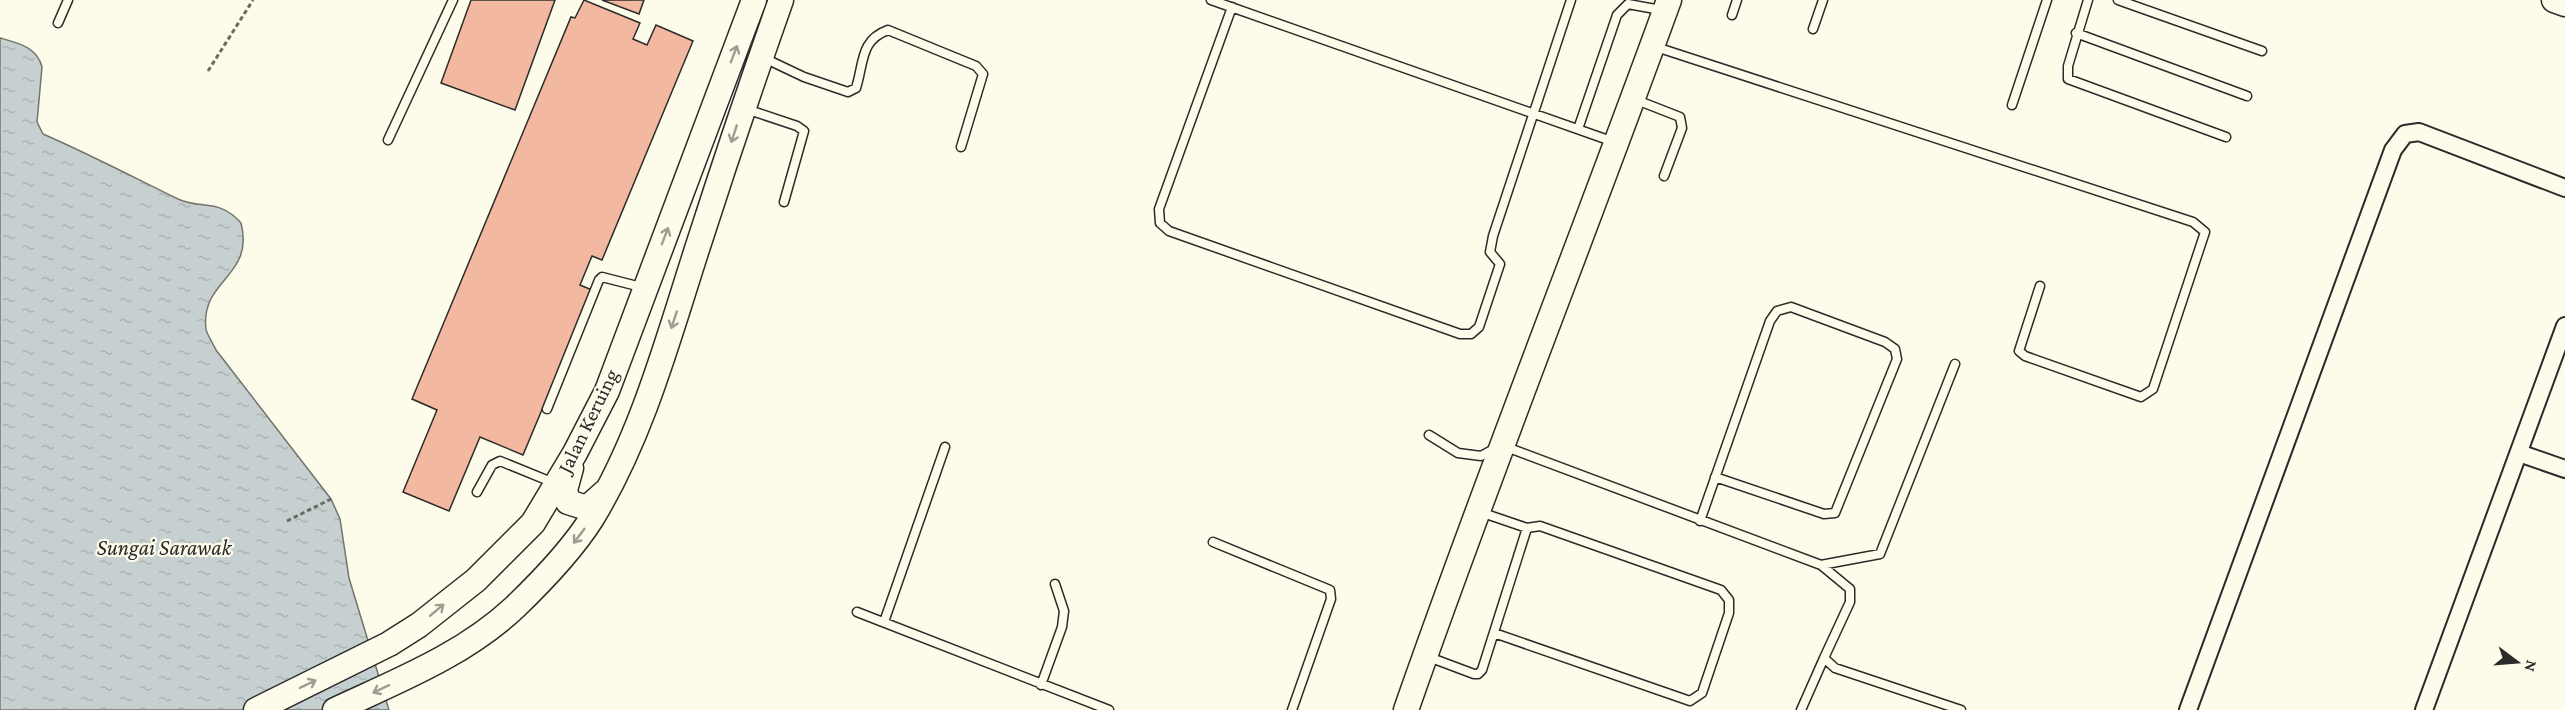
<svg xmlns="http://www.w3.org/2000/svg" width="2565" height="710" viewBox="0 0 2565 710" font-family="'Crimson Pro',serif">
  <defs>
    <pattern id="water-ripples" width="26" height="14" patternUnits="userSpaceOnUse" patternTransform="scale(1.5)"><rect width="26" height="14" fill="#c7d0d0"/><path d="M2 4q2-2 4 0t4 0M15 11q2-2 4 0t4 0" fill="none" stroke="#abb3b3"/></pattern>
  </defs>
  <rect width="100%" height="100%" fill="#fdfbea"/>
  <!-- water -->
  <path fill="url(#water-ripples)" stroke="#74746e" stroke-width="1.5" d="M 0,38 C 18,43 37,47 42,67 L 37,122 L 43,134 C 89,154 133,177 178,199 C 202,210 219,198 241,223 C 255,277 200,279 206,329 C 207,335 213,343 216,350 L 331,499 L 340,519 L 349,578 L 389,710 L 0,710 Z"/>
  <!-- building -->
  <path fill="#f2b8a0" stroke="#2b2b2b" stroke-width="1.5" d="M 471,0 L 555,0 L 515,110 L 441,83 Z
    M 584,0 L 640,23 L 633,39 L 647,45 L 656,25 L 693,41 L 602,260 L 592,256 L 580,285 L 592,290 L 523,455 L 480,437 L 449,511 L 403,492 L 437,410 L 412,399 L 571,17 L 575,18 Z
    M 602,0 L 644,0 L 639,14 Z"/>
  <g fill="none" stroke-linecap="round" stroke-linejoin="round">
    <defs>
      <path id="lane" d="M 1211,0 L 1614,142
        M 2088,0 L 2068,66 L 2068,79 L 2226,137
        M 2118,0 L 2262,51
        M 1232,7 L 1159,209 L 1160,223 L 1169,231 L 1460,334 L 1471,334 L 1479,327 L 1500,264 L 1490,252 L 1493,236 L 1571,0
        M 1732,15 L 1737,0
        M 58,23 L 68,0
        M 1813,29 L 1823,0
        M 2076,33 L 2247,96
        M 1653,46 L 2193,222 L 2205,232 L 2153,389 L 2141,397 L 2025,356 L 2019,351 L 2040,286
        M 764,58 L 804,77 L 848,92 L 856,88 C 864,63 860,40 888,30 L 976,66 L 983,74 L 961,147
        M 1634,99 L 1680,117 L 1682,128 L 1664,176
        M 2012,105 L 2047,0
        M 746,109 L 797,126 L 804,131 L 784,202
        M 1578,129 L 1617,15 L 1628,4 L 1661,10
        M 388,140 L 453,0
        M 547,409 L 599,280 L 602,277 L 645,288
        M 1429,435 L 1458,453 L 1481,456 L 1501,445 L 1821,565 L 1880,554 L 1955,364
        M 477,492 L 492,465 L 500,461 L 554,483
        M 1700,521 L 1770,321 L 1777,311 L 1791,307 L 1885,342 L 1895,349 L 1897,359 L 1835,513 L 1824,514 L 1715,477
        M 1213,542 L 1330,590 L 1331,599 L 1292,710
        M 1821,565 L 1850,589 L 1850,602 L 1824,658 L 1835,668 L 1961,710
        M 857,612 L 1109,710
        M 884,622 L 945,447
        M 1494,633 L 1690,701 L 1702,693 L 1729,613 L 1729,600 L 1721,590 L 1540,526 L 1527,528
        M 1426,656 L 1474,674 L 1478,674 L 1482,670 L 1527,528 L 1480,512
        M 1041,685 L 1062,627 L 1064,611 L 1055,584
        M 1801,710 L 1824,658"/>
      <path id="street" d="M 2519,453 L 2565,469
        M 2188,710 L 2393,150 L 2405,134 L 2419,132 L 2565,188
        M 2424,710 L 2565,326"/>
      <path id="secondary" d="M 2554,0 L 2565,4
        M 571,468 L 565,490 L 568,502 L 587,508 L 605,492
        M 256,710 L 389,644 L 419,625 L 476,580 L 533,523 L 575,453 L 607,391 L 754,0
        M 335,710 C 397,681 464,655 515,607 C 542,581 572,550 592,518 C 642,436 668,339 697,249 C 724,165 752,82 781,0
        M 1406,710 C 1489,472 1583,237 1669,0"/>
    </defs>
    <!-- lane casing -->
    <use href="#lane" stroke="#2b2b2b" stroke-width="11"/>
    <!-- street casing -->
    <use href="#street" stroke="#2b2b2b" stroke-width="20"/>
    <!-- secondary casing -->
    <use href="#secondary" stroke="#2b2b2b" stroke-width="27"/>
    <!-- path -->
    <path stroke="#6a6964" stroke-width="3" stroke-dasharray="4.5 3" stroke-linecap="butt" d="M 208,71 L 253,0
      M 287,521 L 331,499"/>
    <!-- lane -->
    <use href="#lane" stroke="#fdfbea" stroke-width="8"/>
    <!-- street -->
    <use href="#street" stroke="#fdfbea" stroke-width="16"/>
    <!-- secondary -->
    <use href="#secondary" stroke="#fdfbea" stroke-width="24"/>
  </g>
  <!-- one-way arrows -->
  <defs><path id="oneway-shaft" d="M-6 0H5M1.5-3L5.5 0L1.5 3" fill="none" stroke-width="1.6" stroke-linecap="round" stroke-linejoin="round" transform="scale(1.5)"/></defs>
  <g stroke="#9e9d94">
    <use href="#oneway-shaft" transform="translate(734 54) rotate(-69)"/>
    <use href="#oneway-shaft" transform="translate(734 134) rotate(108)"/>
    <use href="#oneway-shaft" transform="translate(665 236) rotate(-69)"/>
    <use href="#oneway-shaft" transform="translate(674 320) rotate(108)"/>
    <use href="#oneway-shaft" transform="translate(579 536) rotate(127)"/>
    <use href="#oneway-shaft" transform="translate(437 610) rotate(-40)"/>
    <use href="#oneway-shaft" transform="translate(308 684) rotate(-26)"/>
    <use href="#oneway-shaft" transform="translate(381 689) rotate(155)"/>
  </g>
  <g text-anchor="middle" stroke-width="4.5" stroke-linejoin="round" paint-order="stroke">
    <!-- street labels -->
    <g font-size="21" fill="#2b2b2b" stroke="#fdfbea">
      <text transform="translate(588 421) rotate(-64)" y="7">Jalan Keruing</text>
    </g>
    <!-- water labels -->
    <g font-size="22" font-style="italic" fill="#2b2b2b" stroke="#fdfbea">
      <text x="164" y="555">Sungai Sarawak</text>
    </g>
  </g>
  <!-- north arrow -->
  <g transform="translate(2517 662) rotate(106)" stroke="#fdfbea" stroke-width="4.5" paint-order="stroke">
  <path d="M0-4.5L10 22L0 15L-10 22Z" fill="#2b2b2b"/>
  <text y="-9" font-size="16" font-weight="bold" text-anchor="middle" fill="#2b2b2b">N</text>
  </g>
</svg>
